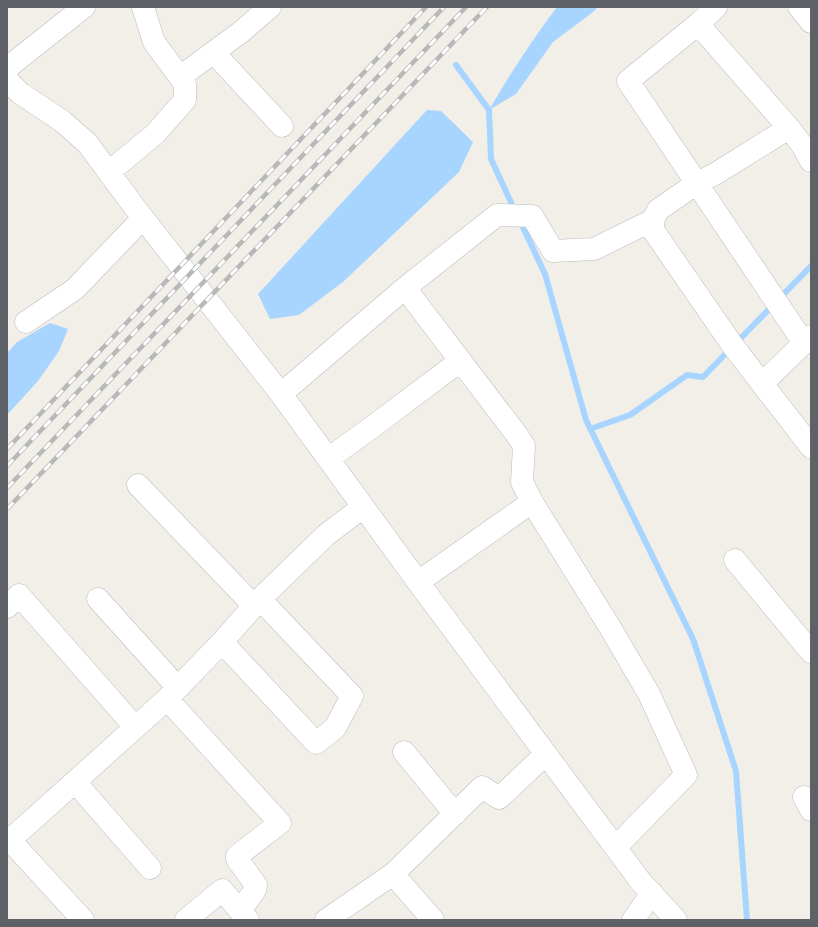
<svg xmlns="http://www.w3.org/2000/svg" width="818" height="927" viewBox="0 0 818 927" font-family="Helvetica,sans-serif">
  <rect width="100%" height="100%" fill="#f1efe7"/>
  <!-- water -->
  <path fill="#a8d5ff" d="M 557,7 L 598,7 L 593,12 L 553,42 L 516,94 L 489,110 C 510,74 532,40 557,7 Z
    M 427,110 L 441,111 L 473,142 L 459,172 L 343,282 L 299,315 L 270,319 L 258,294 Z
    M 50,323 L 68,329 L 59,351 L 38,381 L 7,415 L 7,353 L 17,342 Z"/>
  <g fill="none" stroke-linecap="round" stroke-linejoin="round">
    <!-- stream -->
    <path stroke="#a8d5ff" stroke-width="6" d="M 456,65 L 489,110 L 491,159 L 515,211
      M 520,221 L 545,274 L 586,420 L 693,639 L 736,771 L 747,920
      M 590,429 L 630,415 L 687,375 L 703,377 L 811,266"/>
    <defs>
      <path id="minor" d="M 716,7 L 698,24 L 628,81 L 804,343
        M 799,7 L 811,22
        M 698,24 L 789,128 L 802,145 L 811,161
        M 214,53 L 282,126
        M 7,68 L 84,7
        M 180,77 L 241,32 L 270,7
        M 7,80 L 20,93 L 62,121 L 87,143 L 139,213 L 281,394 L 418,582 L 641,882 L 676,920
        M 789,128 L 715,174 L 697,183 L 658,210 L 653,220 L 653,230 L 733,346 L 811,447
        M 109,172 L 155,134 L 185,100 L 185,84 L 154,42 L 143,7
        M 405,288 L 517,435 L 524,446 L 522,482 L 532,502
        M 26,322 L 75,289 L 143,218
        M 763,383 L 811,336
        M 281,394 L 405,288 L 497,215 L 532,216 L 553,251 L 594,249 L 653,220
        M 328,459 L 379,422 L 460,361
        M 138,485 L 254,606
        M 735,560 L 811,652
        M 418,582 L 532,502 L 611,629 L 649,694 L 686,775 L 616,847
        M 98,599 L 178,688
        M 7,607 L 19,595 L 135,727
        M 222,642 L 316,743 L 335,728 L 352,696 L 260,599
        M 167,699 L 280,823 L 237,856 L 237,859 L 256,885 L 255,890 L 240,911
        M 404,752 L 455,814
        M 75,782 L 150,868
        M 804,797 L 811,810
        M 7,837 L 83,920
        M 10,840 L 167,699 L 222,642 L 260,599 L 326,535 L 363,507
        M 393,874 L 433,920
        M 186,920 L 222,890 L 248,920
        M 326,920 L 393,874 L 482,787 L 499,798 L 546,754
        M 633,920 L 652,893"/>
    </defs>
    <!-- minor casing -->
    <use href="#minor" stroke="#b9bcc0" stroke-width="23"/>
    <!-- minor -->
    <use href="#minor" stroke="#fff" stroke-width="22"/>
    <defs>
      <path id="rail" d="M 7,449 L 426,7
        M 7,466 L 444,7
        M 7,488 L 466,7
        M 7,509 L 487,7"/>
    </defs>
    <!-- rail casing -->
    <use href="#rail" stroke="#b7b8b8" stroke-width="4.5"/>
    <!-- rail -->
    <use href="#rail" stroke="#fff" stroke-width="3" stroke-dasharray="9" stroke-linecap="butt"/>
  </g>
  <!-- border -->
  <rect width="818" height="927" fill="none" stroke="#5e6267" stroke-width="16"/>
</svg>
